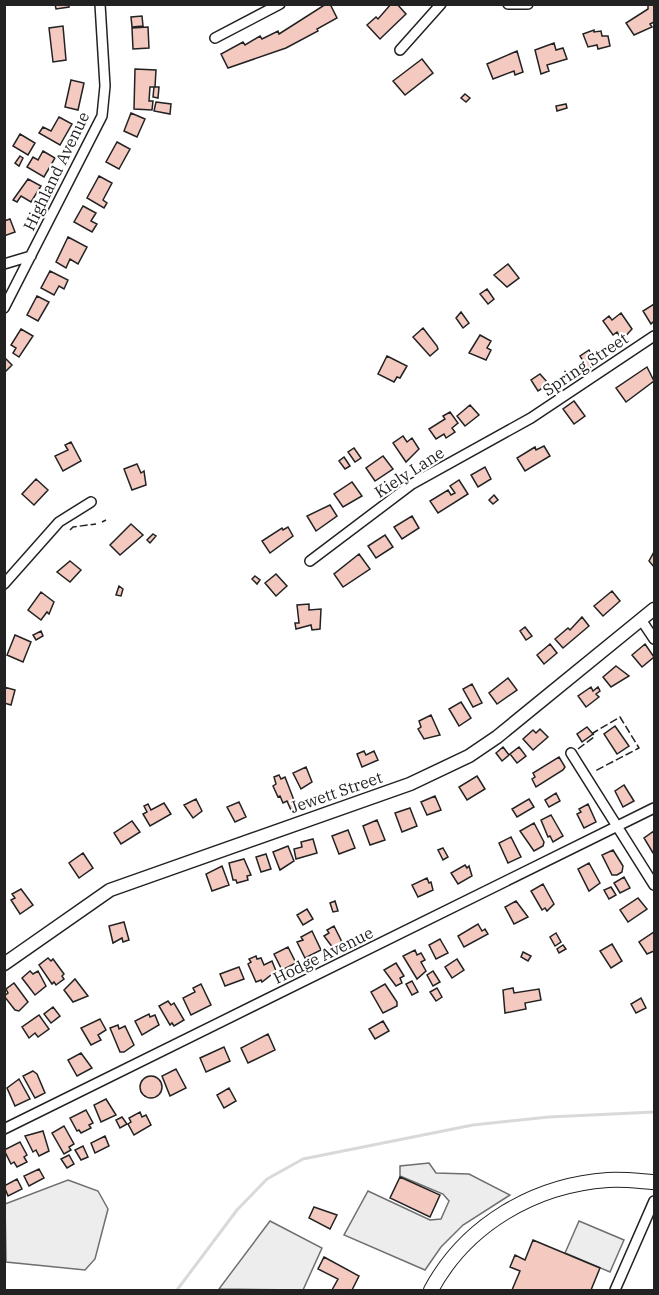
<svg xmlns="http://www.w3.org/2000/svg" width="659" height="1295" viewBox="0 0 659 1295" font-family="'IBM Plex Serif',serif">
  <rect width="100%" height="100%" fill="#fff"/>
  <!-- parking -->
  <path fill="#ededed" stroke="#6f6f6f" stroke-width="1.5" d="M 429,1163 L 436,1173 L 469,1174 L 510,1195 L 463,1225 L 441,1247 L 425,1270 L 344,1235 L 368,1191 L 430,1220 L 441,1219 L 449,1201 L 443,1194 L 400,1176 L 400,1166 Z
    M 68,1180 L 98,1191 L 108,1209 L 95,1259 L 85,1270 L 6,1262 L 5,1204 Z
    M 270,1221 L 322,1248 L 303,1290 L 219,1289 Z
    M 579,1221 L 624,1240 L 610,1272 L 565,1253 Z"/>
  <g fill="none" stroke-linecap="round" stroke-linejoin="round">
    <!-- stream -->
    <path stroke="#d9d9d9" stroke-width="3" d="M 177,1290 L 237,1210 L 267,1179 L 303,1159 L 473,1125 L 549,1117 L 654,1112"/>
  </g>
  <!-- building -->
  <path fill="#f3c9c0" stroke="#222" stroke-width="1.5" d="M 55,4 L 69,4 L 69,7 L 56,9 Z
    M 326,4 L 330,4 L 337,18 L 317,29 L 318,31 L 286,48 L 228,68 L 221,54 L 243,42 L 245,45 L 260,36 L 262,39 L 278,31 L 279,34 Z
    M 391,4 L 397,4 L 406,14 L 380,39 L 367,25 L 376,17 L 378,19 Z
    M 648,4 L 654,5 L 654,22 L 650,24 L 652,27 L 634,35 L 626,23 L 648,9 Z
    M 142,16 L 143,26 L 132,27 L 131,17 Z
    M 63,26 L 66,60 L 53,62 L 49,28 Z
    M 148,27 L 149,48 L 133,49 L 132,28 Z
    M 594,30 L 594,32 L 601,31 L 602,36 L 608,36 L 610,46 L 598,49 L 597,45 L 588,47 L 583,34 Z
    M 554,43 L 556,50 L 563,48 L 567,59 L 547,65 L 549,71 L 541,74 L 535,50 Z
    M 517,51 L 523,72 L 515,75 L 514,71 L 493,79 L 487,64 Z
    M 422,59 L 433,73 L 405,95 L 393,81 Z
    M 135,69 L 156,70 L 155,87 L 159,87 L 158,98 L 153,97 L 154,87 L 150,87 L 149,101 L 153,101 L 152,110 L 134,109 Z
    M 71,80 L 84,83 L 78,110 L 65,107 Z
    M 465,94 L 470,98 L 466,102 L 461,98 Z
    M 156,102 L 171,104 L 170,114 L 154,111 Z
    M 566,104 L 567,108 L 557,111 L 556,106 Z
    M 131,113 L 145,119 L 137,137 L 124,131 Z
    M 59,117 L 72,124 L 60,145 L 39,133 L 43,127 L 51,131 Z
    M 20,134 L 35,143 L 28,155 L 13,146 Z
    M 117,142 L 130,149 L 119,169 L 106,162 Z
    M 43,151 L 55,158 L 44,177 L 27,167 L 33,157 L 38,160 Z
    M 20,156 L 23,158 L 19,166 L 15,163 Z
    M 99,176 L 112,183 L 103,200 L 107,203 L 104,208 L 87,198 Z
    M 28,179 L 41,186 L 31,202 L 21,196 L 17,202 L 13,200 Z
    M 83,206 L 96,213 L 91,221 L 97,224 L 92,232 L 74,222 Z
    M 10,219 L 15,232 L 4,236 L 4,221 Z
    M 68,237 L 87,247 L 78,264 L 70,259 L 66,268 L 56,262 Z
    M 508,264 L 519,278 L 507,287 L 494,275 Z
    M 50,271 L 68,280 L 64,289 L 59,286 L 54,295 L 41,288 Z
    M 487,289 L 494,299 L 488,304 L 480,294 Z
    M 37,296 L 49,302 L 38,321 L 27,315 Z
    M 654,304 L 654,321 L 651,324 L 643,311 Z
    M 461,312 L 469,323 L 463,328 L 456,318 Z
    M 621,313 L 632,329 L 622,340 L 617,332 L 613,335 L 603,321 L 609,316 L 612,320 Z
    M 423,328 L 437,346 L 438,349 L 430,356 L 413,337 Z
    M 21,329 L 33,336 L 19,357 L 13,353 L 16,348 L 11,345 Z
    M 480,335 L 491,341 L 487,348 L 491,350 L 486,360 L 469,353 Z
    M 589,350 L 597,364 L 588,369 L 580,356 Z
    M 387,356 L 407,366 L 400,378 L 397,377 L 394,382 L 378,374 Z
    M 4,357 L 12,365 L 4,373 Z
    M 647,367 L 654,381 L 626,402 L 616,388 Z
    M 540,374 L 549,384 L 538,391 L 531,380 Z
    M 574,401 L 585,416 L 574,424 L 563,409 Z
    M 470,405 L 479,415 L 465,426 L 457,416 Z
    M 450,412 L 458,423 L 452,428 L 455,432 L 446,438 L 444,434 L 436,439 L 429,429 L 445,419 L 443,416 Z
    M 403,436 L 407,442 L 412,438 L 419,449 L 406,462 L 393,443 Z
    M 71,442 L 81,461 L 63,471 L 55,456 L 68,450 L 65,445 Z
    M 544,446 L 550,456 L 525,471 L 517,458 L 535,447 L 536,450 Z
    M 354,448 L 361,458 L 355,462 L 348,452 Z
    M 383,456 L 393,469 L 375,481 L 366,468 Z
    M 344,457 L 350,466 L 345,469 L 339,461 Z
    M 137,464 L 141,473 L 144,471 L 146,485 L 132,490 L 124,469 Z
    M 485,467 L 491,479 L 478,487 L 471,475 Z
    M 36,479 L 48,490 L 34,505 L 22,494 Z
    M 459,480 L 468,494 L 438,513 L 430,501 L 448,490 L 451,495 L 455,493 L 450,486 Z
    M 352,482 L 362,496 L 343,507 L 334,494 Z
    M 494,495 L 498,500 L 493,504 L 489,500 Z
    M 330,505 L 337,516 L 316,531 L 307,516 Z
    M 412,516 L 419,528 L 402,539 L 394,527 Z
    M 131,524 L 143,535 L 120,555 L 110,545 Z
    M 288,527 L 293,536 L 270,553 L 262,541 L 282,528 L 283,530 Z
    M 153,534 L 156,536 L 150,543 L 147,540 Z
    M 385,535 L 393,547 L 376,558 L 368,546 Z
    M 654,552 L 654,567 L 649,561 Z
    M 359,554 L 370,569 L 343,587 L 334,574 Z
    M 70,561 L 81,570 L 70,582 L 57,572 Z
    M 276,574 L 287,586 L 276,596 L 265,583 Z
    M 255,576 L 260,580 L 257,584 L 252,579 Z
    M 119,586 L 123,589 L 121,596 L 116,595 Z
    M 612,591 L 620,601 L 603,616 L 594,606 Z
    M 41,592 L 54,602 L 49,614 L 47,612 L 41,620 L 28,610 Z
    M 309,604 L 309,610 L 321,609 L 320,629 L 312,630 L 311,625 L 296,629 L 295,623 L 299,623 L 297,605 Z
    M 582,617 L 589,626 L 563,648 L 555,639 L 568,628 L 570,630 Z
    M 525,627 L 532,636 L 526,640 L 520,631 Z
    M 41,631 L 43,636 L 36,640 L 33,635 Z
    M 15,635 L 31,642 L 23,662 L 7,655 Z
    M 550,644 L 557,653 L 544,664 L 537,655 Z
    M 645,644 L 654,657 L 642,667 L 632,655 Z
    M 616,666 L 629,676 L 611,687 L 603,677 Z
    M 508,678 L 517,690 L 497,704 L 489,693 Z
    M 472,684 L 482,703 L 473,707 L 463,689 Z
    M 4,687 L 15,690 L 11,705 L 4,703 Z
    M 591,687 L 593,691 L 598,687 L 600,691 L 596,694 L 599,697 L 586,707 L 578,696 Z
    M 461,702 L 471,718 L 459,726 L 449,709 Z
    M 431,715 L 440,735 L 424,739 L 418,729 L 421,727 L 419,721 Z
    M 615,726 L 629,746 L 617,754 L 604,734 Z
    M 587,727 L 593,734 L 582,742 L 577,734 Z
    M 540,729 L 548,737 L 533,750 L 523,739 L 533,730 L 536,733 Z
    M 503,747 L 509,755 L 502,761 L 496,753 Z
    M 519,747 L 526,756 L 517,763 L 510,754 Z
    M 364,751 L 366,755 L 374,751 L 378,760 L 362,767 L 357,754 Z
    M 559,757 L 565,767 L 563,770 L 536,787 L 532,779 L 535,777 L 533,773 Z
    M 306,767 L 312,782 L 301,789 L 293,773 Z
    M 279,775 L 281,779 L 285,777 L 297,808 L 291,810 L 287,801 L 283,803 L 280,796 L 278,797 L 273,786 L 276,784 L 274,777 Z
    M 477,776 L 485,789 L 467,800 L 459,787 Z
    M 624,785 L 634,801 L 623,807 L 615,791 Z
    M 556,793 L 560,801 L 549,807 L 545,800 Z
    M 435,796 L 441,810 L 427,815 L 421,802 Z
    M 196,799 L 202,811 L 193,818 L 184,805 Z
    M 529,799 L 534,807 L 517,817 L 512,809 Z
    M 239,802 L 246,817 L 235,822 L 227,807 Z
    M 164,803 L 171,814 L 150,826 L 143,814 L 147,812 L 144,806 L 148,804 L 151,810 Z
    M 588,804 L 596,822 L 584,828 L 577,814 L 581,812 L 579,809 Z
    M 410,808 L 417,826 L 402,832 L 395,813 Z
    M 551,815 L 563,836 L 553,842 L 550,836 L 548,837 L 541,820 Z
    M 377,820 L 385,840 L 370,845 L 363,826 Z
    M 132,821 L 140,832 L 121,844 L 114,833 Z
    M 534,823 L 544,842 L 543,846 L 534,851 L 520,831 Z
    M 348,830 L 355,848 L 339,854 L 332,836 Z
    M 654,831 L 654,853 L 653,853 L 644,838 Z
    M 511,837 L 521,857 L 508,863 L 499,843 Z
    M 313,839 L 317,853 L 296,859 L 294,849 L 302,847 L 301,842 Z
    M 288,846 L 294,861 L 280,870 L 273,852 Z
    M 443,848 L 448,857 L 443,860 L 438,850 Z
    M 613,850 L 623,866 L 622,872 L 617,875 L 612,875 L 602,855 Z
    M 83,853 L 93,868 L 79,878 L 69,863 Z
    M 266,854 L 271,869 L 261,872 L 256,857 Z
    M 244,859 L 251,875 L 247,876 L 248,880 L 237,883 L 236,880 L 233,880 L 229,863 Z
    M 589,863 L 600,883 L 589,891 L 578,869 Z
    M 465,865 L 467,868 L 469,866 L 472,876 L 458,884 L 451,873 Z
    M 222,866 L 229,885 L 212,891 L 206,874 Z
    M 624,877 L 630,888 L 620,893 L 614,883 Z
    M 427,878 L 429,883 L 431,882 L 433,890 L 418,897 L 412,885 Z
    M 543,884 L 554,904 L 547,911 L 545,908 L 542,910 L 531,891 Z
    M 611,887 L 616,895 L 609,899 L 604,890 Z
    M 21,889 L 33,905 L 20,914 L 11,900 L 15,898 L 12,894 Z
    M 638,898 L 647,909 L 628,922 L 620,910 Z
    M 335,901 L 338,911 L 333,912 L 330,903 Z
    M 516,901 L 528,917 L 514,924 L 505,907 Z
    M 307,909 L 313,919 L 303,925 L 297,915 Z
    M 124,922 L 129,940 L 123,942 L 122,938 L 113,943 L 109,926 Z
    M 478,924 L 482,931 L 485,929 L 488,934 L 464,947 L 458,936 Z
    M 334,926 L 341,940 L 341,944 L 333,948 L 324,936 L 329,933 L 327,930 Z
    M 312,931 L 321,950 L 305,958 L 297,942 L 303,940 L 301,937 Z
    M 654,932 L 654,951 L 647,954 L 639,942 Z
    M 556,933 L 561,942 L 555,946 L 550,937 Z
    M 440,939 L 448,953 L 436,959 L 429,945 Z
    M 612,944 L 622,961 L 611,968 L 600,951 Z
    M 563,945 L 566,949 L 559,953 L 557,949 Z
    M 288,947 L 296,963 L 282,970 L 274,954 Z
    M 415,950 L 417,955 L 421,953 L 425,960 L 421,962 L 426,971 L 417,979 L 403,956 Z
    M 523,952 L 531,956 L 528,961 L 521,957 Z
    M 256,956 L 257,959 L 261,958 L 264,965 L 272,961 L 276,971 L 262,982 L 261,980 L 256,982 L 248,964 L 251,962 L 249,959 Z
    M 48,958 L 51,961 L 53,959 L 64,974 L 62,976 L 64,979 L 56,985 L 54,982 L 52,984 L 39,965 Z
    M 457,959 L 464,970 L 452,978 L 445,967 Z
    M 396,963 L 404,976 L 400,978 L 402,983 L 396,986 L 384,970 Z
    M 239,967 L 244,979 L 225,986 L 220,974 Z
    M 30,971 L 33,974 L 38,971 L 46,986 L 35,995 L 22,978 Z
    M 433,971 L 440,982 L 433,986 L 427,975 Z
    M 75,979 L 88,996 L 73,1002 L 64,990 Z
    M 412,981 L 418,992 L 412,995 L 406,984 Z
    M 14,983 L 28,1002 L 19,1011 L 15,1010 L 4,996 L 8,993 L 6,989 Z
    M 201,984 L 211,1005 L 191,1015 L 183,998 L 195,992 L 193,988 Z
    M 385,984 L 397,1002 L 397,1006 L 383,1013 L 371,992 Z
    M 437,988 L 442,997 L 436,1001 L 430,992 Z
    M 513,988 L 514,993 L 539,989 L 541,1000 L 525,1003 L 526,1009 L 505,1013 L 503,990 Z
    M 641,998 L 646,1008 L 636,1013 L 631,1004 Z
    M 168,1001 L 171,1005 L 174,1003 L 184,1020 L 174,1026 L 172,1023 L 170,1025 L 159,1006 Z
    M 53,1007 L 60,1016 L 51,1023 L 44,1014 Z
    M 149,1014 L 150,1017 L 155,1015 L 159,1025 L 142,1035 L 135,1021 Z
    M 39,1015 L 49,1029 L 38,1037 L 35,1033 L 29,1038 L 22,1027 Z
    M 100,1019 L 106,1030 L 98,1035 L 101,1040 L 91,1045 L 81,1028 Z
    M 383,1021 L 389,1031 L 375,1039 L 369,1029 Z
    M 118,1025 L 119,1029 L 125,1026 L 134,1045 L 124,1052 L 120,1052 L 110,1028 Z
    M 268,1034 L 275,1050 L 248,1063 L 241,1048 Z
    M 224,1047 L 230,1061 L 206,1072 L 200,1058 Z
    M 81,1053 L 92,1068 L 77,1076 L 68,1060 Z
    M 176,1069 L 186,1088 L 170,1096 L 162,1076 Z
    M 33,1071 L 37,1074 L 45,1093 L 35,1098 L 23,1076 Z
    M140 1087a11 11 0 1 1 22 0a11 11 0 1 1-22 0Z
    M 19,1079 L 30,1099 L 15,1106 L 7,1088 Z
    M 229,1088 L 236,1101 L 224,1108 L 217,1095 Z
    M 106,1099 L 116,1115 L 101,1122 L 94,1105 Z
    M 86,1110 L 93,1123 L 89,1125 L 91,1128 L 81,1133 L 79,1130 L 77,1131 L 70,1118 Z
    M 140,1112 L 142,1117 L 146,1115 L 151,1125 L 134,1135 L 128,1124 L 131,1122 L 129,1118 Z
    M 122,1117 L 127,1124 L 120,1128 L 116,1120 Z
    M 64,1126 L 74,1144 L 69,1147 L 71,1150 L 64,1154 L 52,1133 Z
    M 43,1131 L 49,1151 L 39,1156 L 36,1150 L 33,1152 L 25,1136 Z
    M 105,1136 L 109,1146 L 95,1153 L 91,1143 Z
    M 20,1142 L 27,1155 L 24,1157 L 27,1162 L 17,1167 L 14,1162 L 11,1164 L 4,1150 Z
    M 83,1146 L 88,1157 L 81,1160 L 75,1150 Z
    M 69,1155 L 74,1164 L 67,1168 L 61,1159 Z
    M 39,1169 L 44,1178 L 29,1186 L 24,1176 Z
    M 400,1177 L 440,1195 L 430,1217 L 390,1198 Z
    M 17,1179 L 22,1189 L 8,1196 L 4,1186 Z
    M 314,1207 L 337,1215 L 330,1229 L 309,1218 Z
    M 533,1240 L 600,1268 L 591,1290 L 512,1290 L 520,1271 L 510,1267 L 515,1255 L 525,1260 Z
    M 324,1257 L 359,1276 L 352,1290 L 332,1290 L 338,1279 L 318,1269 Z"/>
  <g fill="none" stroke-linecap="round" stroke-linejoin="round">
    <defs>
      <path id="minor" d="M 508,4 L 528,4
        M 215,38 L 280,4
        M 400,50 L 441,4
        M 4,264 L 31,256
        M 4,308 L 102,116 L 105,86 L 100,4
        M 310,561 L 412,484 L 531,418 L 654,336
        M 4,584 L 59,522 L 91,502
        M 642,621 L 654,639
        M 571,753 L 654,885
        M 4,1129 L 654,808
        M 615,1290 L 654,1201"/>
      <path id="tertiary" d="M 4,964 L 110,890 L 410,784 L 469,756 L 497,737 L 654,609"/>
      <path id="secondary" d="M 431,1290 C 466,1225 534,1185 608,1180 C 623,1179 639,1181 654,1182"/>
    </defs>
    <!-- minor casing -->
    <use href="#minor" stroke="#222" stroke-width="12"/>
    <!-- tertiary casing -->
    <use href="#tertiary" stroke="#222" stroke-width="15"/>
    <!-- secondary casing -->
    <use href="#secondary" stroke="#222" stroke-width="16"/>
    <!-- minor -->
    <use href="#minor" stroke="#fff" stroke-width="9"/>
    <!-- tertiary -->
    <use href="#tertiary" stroke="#fff" stroke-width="12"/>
    <!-- secondary -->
    <use href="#secondary" stroke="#fff" stroke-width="14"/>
    <!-- fence -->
    <path stroke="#222" stroke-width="1.5" stroke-dasharray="8 3" stroke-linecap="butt" d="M 102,522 L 106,520
      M 70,530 L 73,527 L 96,524
      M 578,749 L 594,737 L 593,733 L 620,717 L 639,748 L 595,771"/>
  </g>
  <g text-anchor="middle" stroke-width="4.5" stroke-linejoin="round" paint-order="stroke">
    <!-- street labels -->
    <g font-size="16" fill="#222" stroke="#fff">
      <text transform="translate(56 171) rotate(-64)" y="6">Highland Avenue</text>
      <text transform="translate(585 364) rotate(-34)" y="6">Spring Street</text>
      <text transform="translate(409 472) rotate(-33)" y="6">Kiely Lane</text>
      <text transform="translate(336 792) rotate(-19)" y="6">Jewett Street</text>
      <text transform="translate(323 955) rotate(-26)" y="6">Hodge Avenue</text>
    </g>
  </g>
  <!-- border -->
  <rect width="659" height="1295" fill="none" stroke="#222222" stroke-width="12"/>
</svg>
